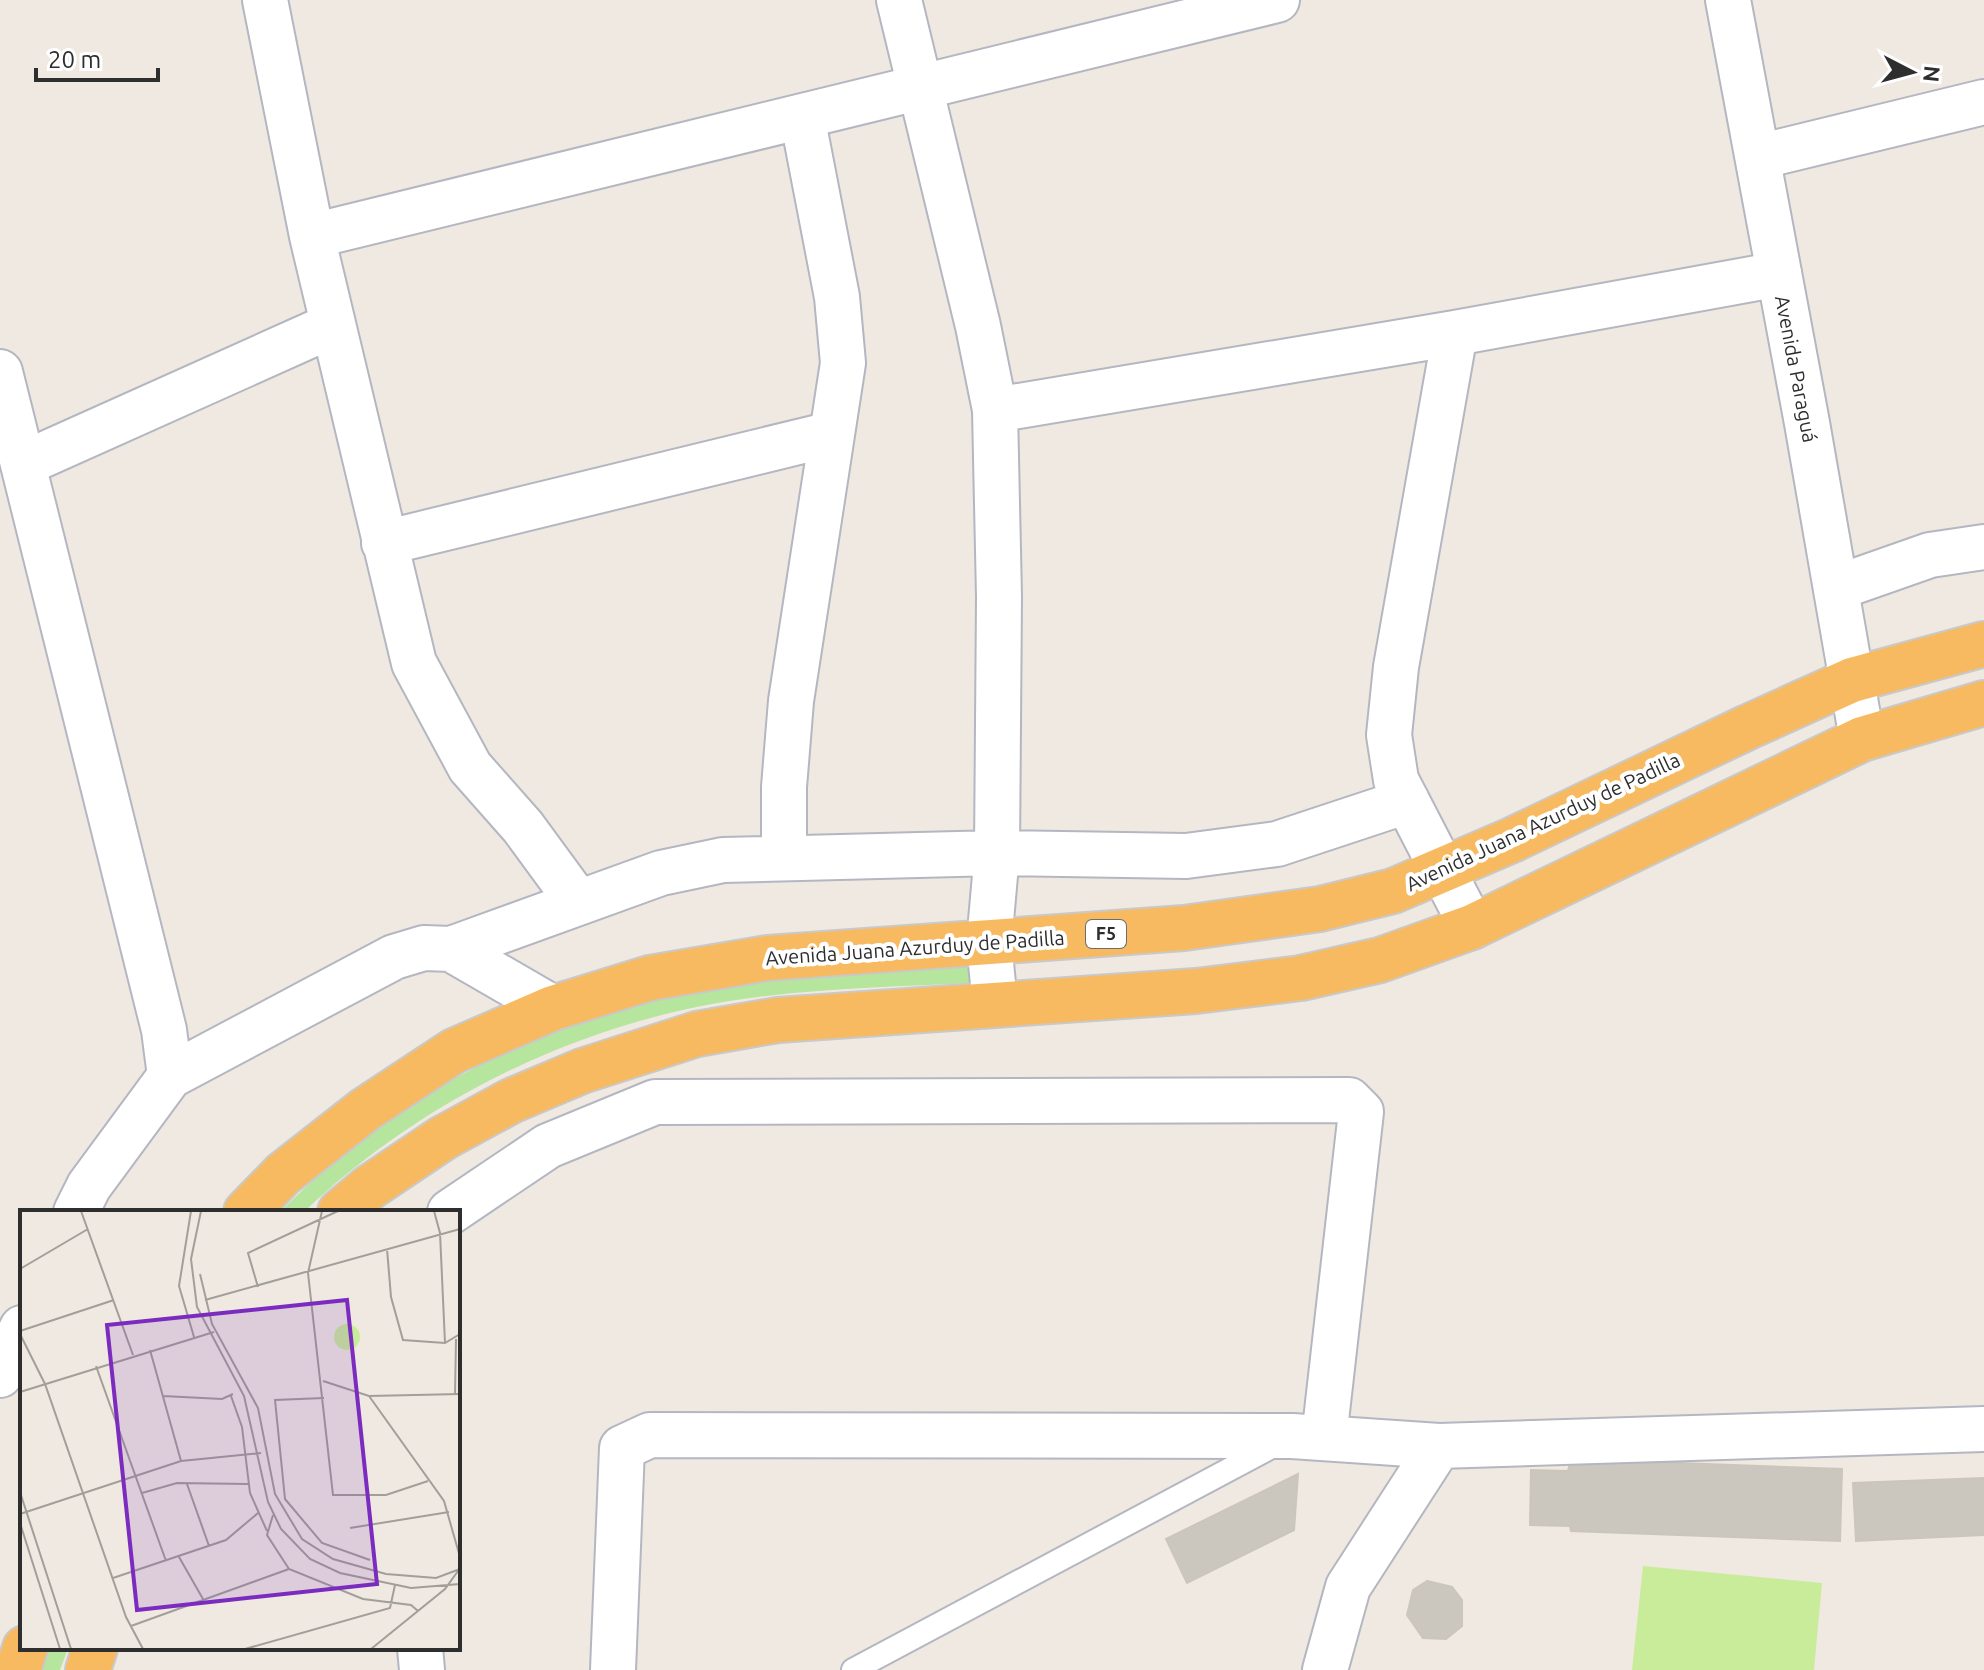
<svg xmlns="http://www.w3.org/2000/svg" width="1984" height="1670" viewBox="0 0 1984 1670" font-family="Ubuntu,sans-serif">
  <rect width="100%" height="100%" fill="#efe9e1"/>
  <!-- green -->
  <path fill="#b6e59e" d="M 974,965 L 976,983 C 904,986 830,988 758,997 C 591,1017 425,1096 304,1212 L 280,1212 C 417,1074 593,995 786,976 C 849,970 912,969 974,965 Z
    M 49,1648 L 68,1648 L 60,1670 L 42,1670 Z"/>
  <!-- pitch -->
  <path fill="#c9ec9a" d="M 1643,1566 L 1822,1583 L 1814,1670 L 1632,1670 Z"/>
  <!-- building -->
  <path fill="#cbc7bf" stroke="#cbc5ba" stroke-width="2" d="M 1571,1459 L 1842,1469 L 1840,1541 L 1571,1531 L 1570,1526 L 1530,1525 L 1531,1470 L 1568,1471 Z
    M 1298,1474 L 1294,1530 L 1187,1583 L 1166,1539 Z
    M 1984,1478 L 1984,1535 L 1856,1541 L 1853,1483 Z
    M 1427,1581 L 1452,1587 L 1462,1600 L 1462,1626 L 1446,1639 L 1423,1638 L 1407,1615 L 1413,1590 Z"/>
  <g fill="none" stroke-linecap="round" stroke-linejoin="round">
    <defs>
      <path id="service" d="M 853,1670 L 1277,1444"/>
      <path id="minor" d="M 265,0 L 312,236 L 414,663 L 470,767 L 523,827 L 578,902
        M 899,0 L 978,326 L 995,410 L 999,597 L 997,853 L 989,943 L 995,1004
        M 1758,157 L 1984,102
        M 312,236 L 1277,0
        M 1455,333 L 1396,667 L 1389,735 L 1396,780 L 1472,927
        M 0,372 L 164,1030 L 170,1076
        M 995,410 L 1455,333 L 1779,274
        M 23,464 L 333,325
        M 384,543 L 831,434
        M 1836,588 L 1930,555 L 1984,547
        M 784,858 L 784,787 L 791,701 L 843,363 L 837,297 L 802,116
        M 451,949 L 661,873 L 723,860 L 997,853 L 1186,856 L 1277,844 L 1407,801
        M 76,1212 L 89,1186 L 170,1076 L 394,957 L 424,948 L 451,949 L 553,1008
        M 450,1212 L 548,1146 L 655,1102 L 1349,1100 L 1361,1112 L 1324,1438
        M 0,1375 L 22,1328
        M 420,1648 L 422,1670
        M 613,1670 L 622,1448 L 650,1435 L 1292,1436 L 1439,1446 L 1984,1429
        M 1325,1670 L 1348,1587 L 1439,1446"/>
      <path id="tertiary" d="M 1728,0 L 1807,423 L 1862,739"/>
      <path id="trunk" d="M 246,1212 L 283,1174 L 366,1109 L 454,1051 L 553,1008 L 650,978 L 768,958 L 1184,928 L 1320,909 L 1393,891 L 1512,840 L 1748,727 L 1852,680 L 1984,644
        M 340,1212 L 370,1187 L 443,1138 L 511,1101 L 582,1071 L 697,1034 L 778,1020 L 1196,991 L 1301,978 L 1380,960 L 1472,927 L 1862,739 L 1984,703
        M 18,1670 L 25,1648
        M 88,1670 L 95,1648"/>
    </defs>
    <!-- service casing -->
    <use href="#service" stroke="#b4b7c1" stroke-width="26"/>
    <!-- minor casing -->
    <use href="#minor" stroke="#b4b7c1" stroke-width="48"/>
    <!-- tertiary casing -->
    <use href="#tertiary" stroke="#b4b7c1" stroke-width="48"/>
    <!-- trunk casing -->
    <use href="#trunk" stroke="#c9c9c9" stroke-width="48"/>
    <!-- service -->
    <use href="#service" stroke="#fff" stroke-width="22"/>
    <!-- minor -->
    <use href="#minor" stroke="#fff" stroke-width="44"/>
    <!-- tertiary -->
    <use href="#tertiary" stroke="#fff" stroke-width="44"/>
    <!-- trunk -->
    <use href="#trunk" stroke="#f8ba60" stroke-width="44"/>
  </g>
  <g text-anchor="middle" stroke-width="8" stroke-linejoin="round" paint-order="stroke">
    <!-- shield labels -->
    <rect fill="#fff" stroke="#6d6d6d" stroke-width="2" x="1086" y="920" width="40" height="28" rx="6"/>
    <g font-size="18" font-weight="bold" fill="#2e2e2e">
      <text x="1106" y="940">F5</text>
    </g>
    <!-- street labels -->
    <g font-size="20" fill="#2e2e2e" stroke="#fff">
      <text transform="translate(1796 369) rotate(79)" y="7">Avenida Paraguá</text>
      <text transform="translate(1543 822) rotate(-25)" y="7">Avenida Juana Azurduy de Padilla</text>
      <text transform="translate(915 948) rotate(-4)" y="7">Avenida Juana Azurduy de Padilla</text>
    </g>
  </g>
  <!-- overview -->
  <g transform="translate(20 1210)">
    <rect width="440" height="440" fill="#efe9e1"/>
    <path d="M314 127a13 13 0 1 1 26 0a13 13 0 1 1-26 0Z" fill="#c9ec9a"/>
    <path fill="none" stroke="#a29e99" stroke-width="2" d="M 61,1 L 113,145M 171,1 L 159,76 L 174,127M 181,1 L 171,49 L 177,97 L 224,186 L 248,292 L 261,319 L 290,349 L 320,363 L 391,378 L 440,374M 302,1 L 288,63 L 313,285 L 366,285 L 408,271M 414,1 L 420,23 L 425,133M 367,39 L 371,87 L 383,130 L 425,133 L 440,124M 0,59 L 68,19M 180,64 L 192,114 L 238,198 L 255,284 L 282,329 L 313,349 L 366,364 L 416,368 L 440,359M 238,77 L 228,43 L 318,1M 185,90 L 440,19M 0,121 L 94,90M 0,124 L 25,174 L 106,407 L 123,439M 130,140 L 161,251M 76,156 L 146,351M 303,171 L 349,186 L 440,184M 0,182 L 194,122M 435,184 L 436,129M 143,186 L 202,189 L 213,184M 211,186 L 222,217 L 230,283 L 247,321M 349,186 L 424,291 L 440,347M 304,188 L 255,190 L 265,289 L 302,333 L 350,350M 167,274 L 189,336M 0,282 L 51,439M 122,283 L 157,273 L 228,274M 0,304 L 161,251 L 241,243M 253,305 L 247,325 L 269,359 L 343,389 L 391,395 L 398,401M 0,313 L 40,439M 330,318 L 429,302M 159,347 L 183,389M 93,368 L 206,330 L 238,303M 111,416 L 269,359M 225,439 L 370,398 L 375,375M 351,439 L 425,379 L 438,361"/>
    <path fill="#7b2cbf" fill-opacity="0.15" stroke="#7b2cbf" stroke-width="4" d="M 327,90 L 357,374 L 117,400 L 87,115 Z"/>
    <rect width="440" height="440" fill="none" stroke="#2e2e2e" stroke-width="4"/>
  </g>
  <!-- north arrow -->
  <g transform="translate(1912 72) rotate(96)" stroke="#ffffff" stroke-width="6" paint-order="stroke">
  <path d="M0-6L14 30L0 20L-14 30Z" fill="#2e2e2e"/>
  <text y="-12" font-size="22" font-weight="bold" text-anchor="middle" fill="#2e2e2e">N</text>
  </g>
  <!-- scale -->
  <path d="M36 68v12h122v-12" fill="none" stroke="#2e2e2e" stroke-width="4"/>
  <text x="48" y="68" font-size="24" fill="#2e2e2e" stroke="#ffffff" stroke-width="6" paint-order="stroke">20 m</text>
</svg>
